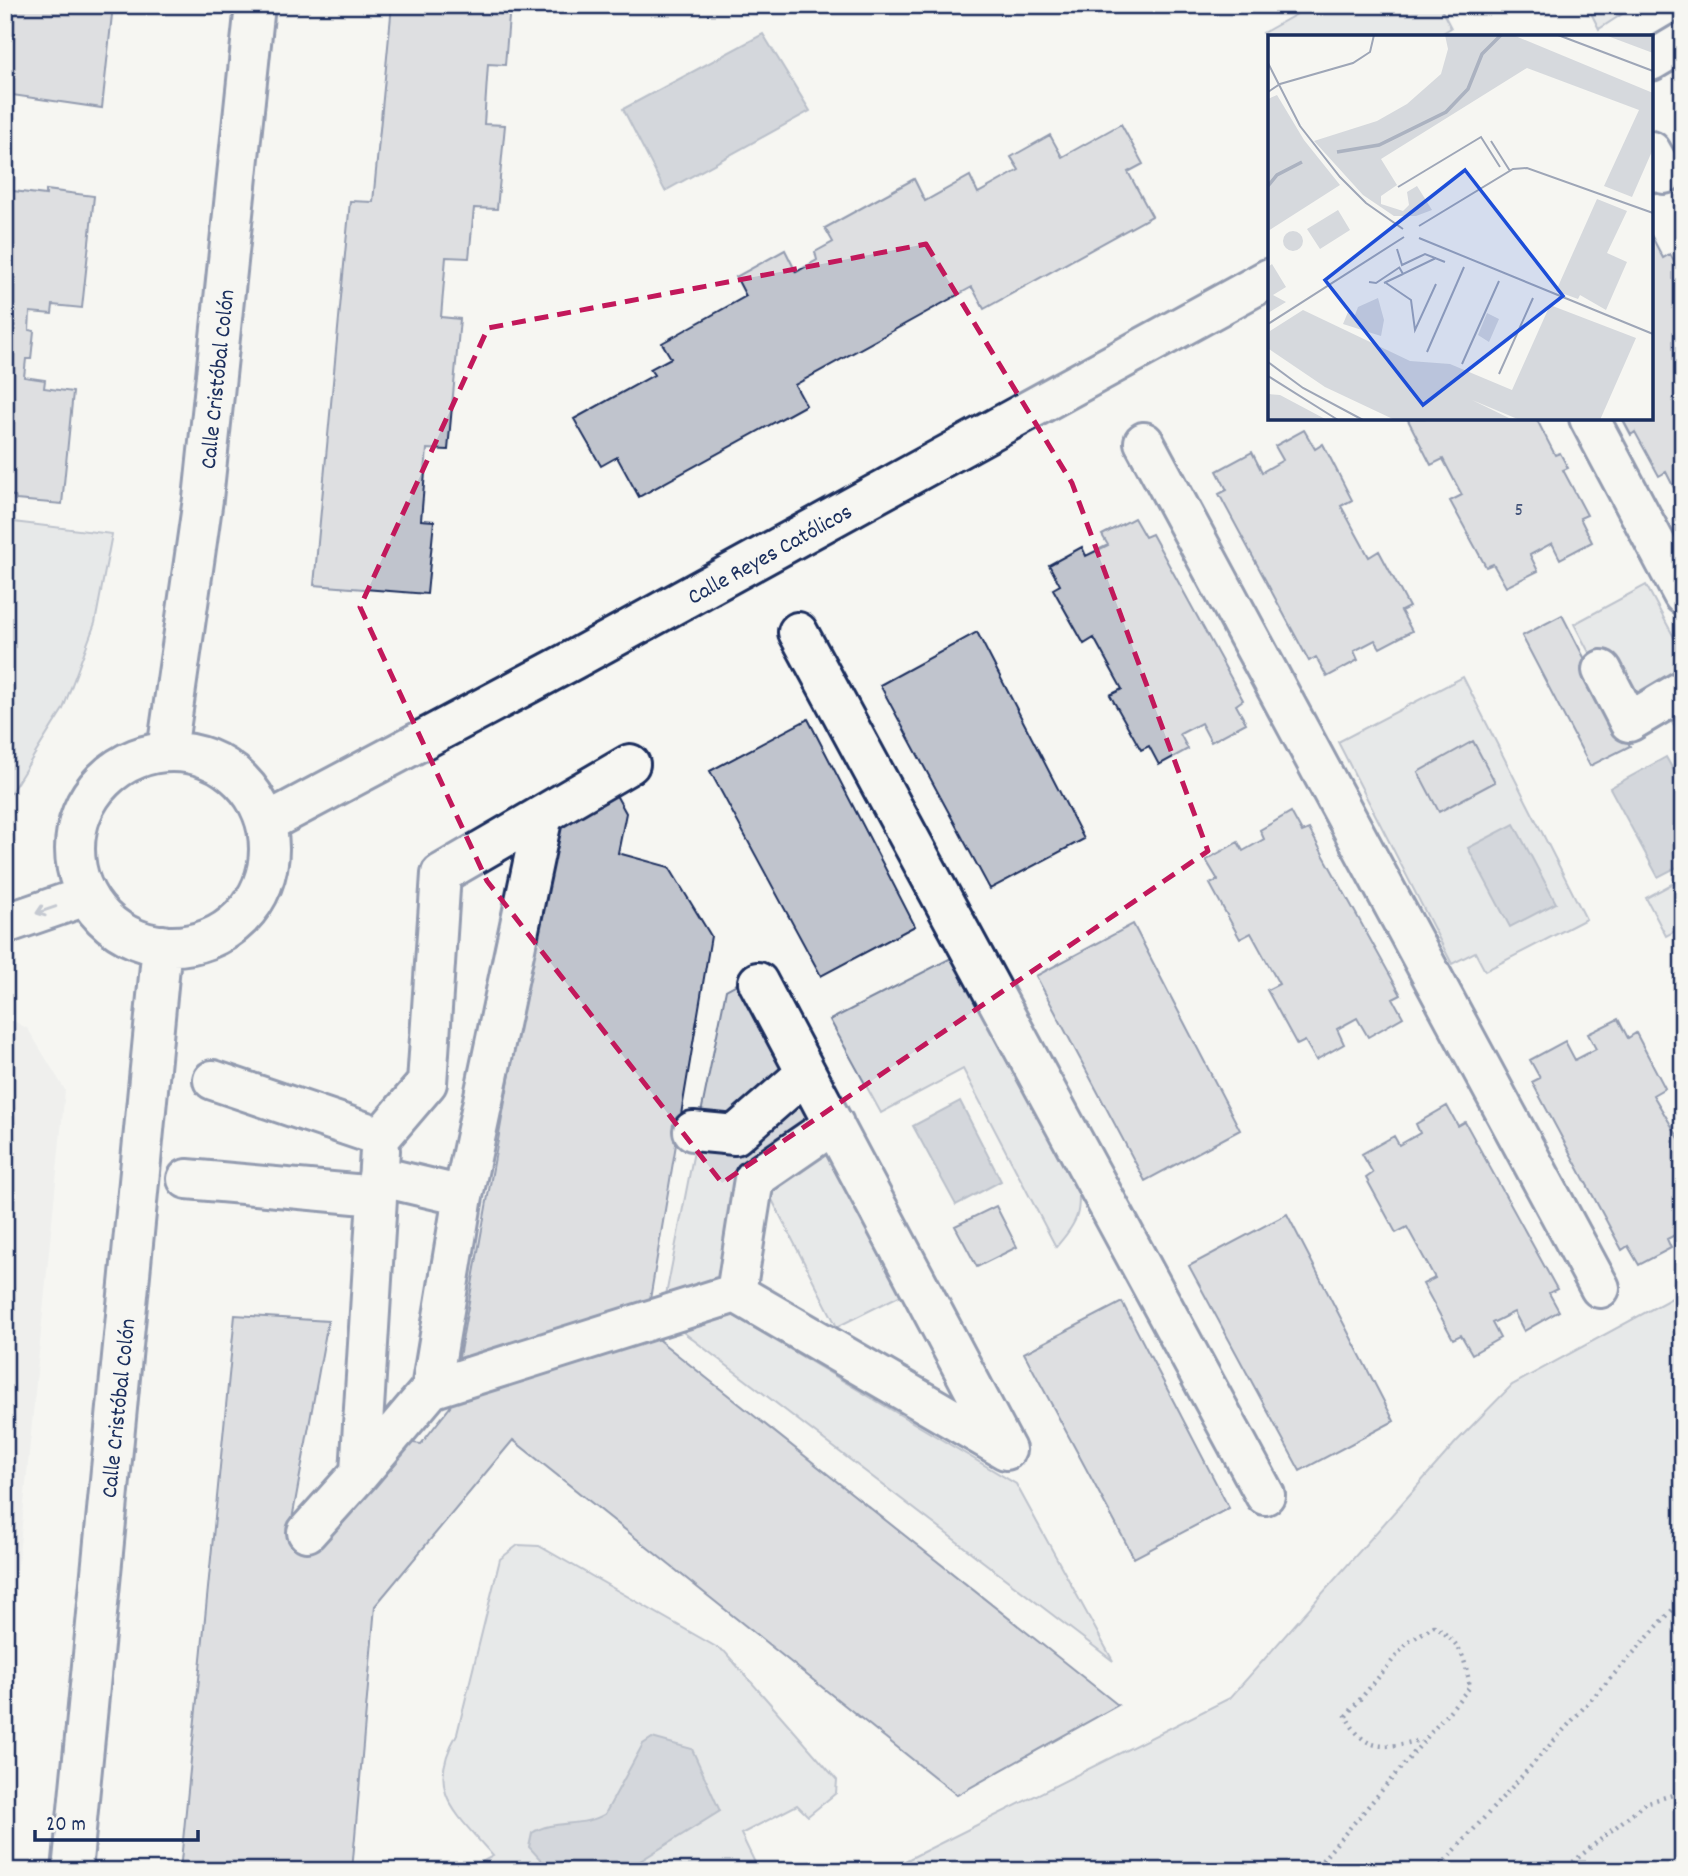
<svg xmlns="http://www.w3.org/2000/svg" width="1688" height="1876" viewBox="0 0 1688 1876" font-family="Dekko,sans-serif">
  <rect width="100%" height="100%" fill="#f6f6f2"/>
  <filter id="ink" filterUnits="userSpaceOnUse"><feTurbulence type="fractalNoise" baseFrequency=".0143" numOctaves="2"/><feDisplacementMap in="SourceGraphic" scale="14" xChannelSelector="R" yChannelSelector="G"/><feConvolveMatrix kernelMatrix="1 2 1 2 8 2 1 2 1" color-interpolation-filters="sRGB"/></filter>
  <g filter="url(#ink)">
    <!-- built -->
    <path fill="#e6e7e7" d="M 5,1016 L 28,1029 L 65,1090 L 5,1696 Z"/>
    <!-- green -->
    <path fill="#d6d9dd" stroke="#78849e" stroke-width="2" d="M 1313,5 L 1439,5 L 1451,28 L 1436,37 L 1270,37 L 1270,45 L 1263,33 Z
      M 1587,5 L 1636,5 L 1599,29 Z
      M 5,521 L 112,534 L 95,623 L 63,709 L 5,802 Z
      M 1646,585 L 1683,654 L 1683,743 L 1657,694 L 1629,708 L 1595,664 L 1574,624 Z
      M 1463,677 L 1586,919 L 1485,971 L 1475,952 L 1452,964 L 1338,742 Z
      M 1683,878 L 1683,927 L 1666,936 L 1646,898 Z
      M 955,956 L 1077,1177 C 1082,1211 1079,1221 1056,1247 L 963,1069 L 881,1113 L 830,1020 Z
      M 744,980 L 796,1074 L 731,1128 L 699,1123 L 726,990 Z
      M 804,1082 L 816,1110 L 746,1173 L 729,1275 L 666,1295 L 696,1141 Z
      M 836,1145 L 913,1289 L 837,1327 L 764,1184 Z
      M 1683,1292 L 1683,1871 L 885,1871 L 1230,1698 L 1457,1441 L 1512,1385 Z
      M 724,1310 L 1016,1484 L 1113,1661 L 670,1322 Z
      M 518,1545 L 539,1546 L 725,1652 L 837,1780 L 836,1793 L 808,1816 L 797,1805 L 741,1834 L 759,1871 L 465,1871 L 493,1856 C 456,1813 424,1791 457,1734 L 500,1559 Z"/>
    <!-- water -->
    <path fill="#abb2c0" stroke="#717e99" stroke-width="2" d="M 763,34 L 810,111 L 665,191 L 623,109 Z
      M 1666,757 L 1683,787 L 1683,864 L 1658,877 L 1610,788 Z
      M 1514,824 L 1556,903 L 1510,927 L 1468,848 Z
      M 960,1101 L 1001,1181 L 956,1205 L 913,1126 Z
      M 652,1738 L 692,1749 L 720,1811 L 624,1871 L 551,1871 L 529,1847 L 532,1833 C 554,1819 582,1828 605,1814 L 643,1744 Z"/>
    <!-- building -->
    <path fill="#c0c4cd" stroke="#1b2f5e" stroke-width="2" d="M 5,5 L 113,5 L 102,108 L 6,94 L 5,98 Z
      M 392,5 L 510,5 L 505,65 L 488,64 L 484,124 L 505,125 L 497,209 L 474,208 L 469,258 L 446,257 L 441,317 L 460,319 L 448,450 L 427,449 L 421,520 L 434,521 L 427,594 L 314,585 L 350,201 L 373,202 Z
      M 1121,124 L 1143,164 L 1128,172 L 1152,216 L 984,309 L 972,287 L 795,385 L 806,405 L 639,497 L 617,457 L 601,466 L 574,419 L 654,375 L 650,369 L 671,358 L 662,343 L 746,296 L 736,277 L 785,250 L 796,272 L 817,260 L 815,252 L 833,242 L 825,228 L 914,179 L 925,201 L 970,176 L 978,193 L 1019,170 L 1011,157 L 1050,135 L 1062,157 Z
      M 5,190 L 46,195 L 46,190 L 94,196 L 82,308 L 53,305 L 52,314 L 30,312 L 29,330 L 34,331 L 31,359 L 26,359 L 24,377 L 45,380 L 44,388 L 73,392 L 62,504 L 16,500 L 15,496 L 5,495 Z
      M 1651,235 L 1663,258 L 1670,254 L 1683,278 L 1683,494 L 1678,496 L 1666,472 L 1659,476 L 1635,432 L 1631,435 L 1623,420 L 1651,418 Z
      M 1407,418 L 1536,418 L 1555,455 L 1560,453 L 1568,468 L 1563,470 L 1587,515 L 1580,518 L 1592,542 L 1560,559 L 1552,543 L 1530,555 L 1538,571 L 1506,587 L 1493,564 L 1486,567 L 1450,501 L 1462,495 L 1443,459 L 1431,465 Z
      M 1304,430 L 1315,449 L 1323,444 L 1352,500 L 1341,506 L 1369,557 L 1379,551 L 1409,607 L 1401,611 L 1412,631 L 1380,648 L 1375,640 L 1354,651 L 1358,660 L 1327,677 L 1316,657 L 1309,661 L 1219,494 L 1227,490 L 1217,471 L 1252,452 L 1262,472 L 1283,460 L 1275,446 Z
      M 1134,518 L 1145,537 L 1152,534 L 1243,700 L 1236,705 L 1246,723 L 1211,742 L 1201,723 L 1180,734 L 1188,749 L 1159,765 L 1149,746 L 1141,750 L 1110,695 L 1122,689 L 1094,638 L 1084,644 L 1053,589 L 1060,585 L 1049,565 L 1082,547 L 1086,556 L 1108,545 L 1102,535 Z
      M 1562,615 L 1630,746 L 1590,766 L 1522,636 Z
      M 977,632 L 1084,839 L 990,889 L 880,685 Z
      M 808,719 L 915,926 L 821,976 L 710,771 Z
      M 1473,741 L 1495,782 L 1439,812 L 1418,772 Z
      M 611,786 L 626,813 L 618,853 L 669,867 L 711,936 L 645,1329 L 1118,1705 L 957,1795 L 513,1440 L 375,1606 L 352,1871 L 180,1871 L 235,1315 L 328,1321 L 291,1525 L 405,1442 L 421,1444 L 450,1407 L 556,818 Z
      M 1291,812 L 1302,832 L 1309,829 L 1401,995 L 1393,999 L 1403,1017 L 1368,1037 L 1357,1018 L 1337,1029 L 1344,1044 L 1316,1060 L 1305,1041 L 1297,1045 L 1267,990 L 1279,984 L 1251,933 L 1240,939 L 1210,884 L 1218,880 L 1206,860 L 1238,842 L 1243,851 L 1264,839 L 1260,830 Z
      M 1133,924 L 1240,1130 L 1145,1181 L 1036,976 Z
      M 1618,1019 L 1628,1038 L 1636,1033 L 1665,1088 L 1653,1095 L 1683,1145 L 1683,1231 L 1667,1239 L 1671,1248 L 1639,1265 L 1628,1246 L 1622,1250 L 1532,1082 L 1540,1078 L 1530,1060 L 1565,1041 L 1575,1060 L 1596,1049 L 1588,1034 Z
      M 1447,1106 L 1458,1126 L 1465,1122 L 1557,1289 L 1549,1293 L 1559,1311 L 1524,1331 L 1514,1312 L 1492,1323 L 1500,1338 L 1472,1354 L 1461,1335 L 1453,1339 L 1423,1284 L 1435,1278 L 1407,1227 L 1396,1233 L 1366,1178 L 1373,1173 L 1362,1154 L 1394,1136 L 1399,1145 L 1420,1133 L 1416,1124 Z
      M 996,1206 L 1017,1247 L 977,1267 L 955,1226 Z
      M 1287,1214 L 1394,1421 L 1300,1471 L 1189,1266 Z
      M 1122,1302 L 1229,1508 L 1134,1558 L 1024,1353 Z"/>
    <g fill="none" stroke-linecap="round" stroke-linejoin="round">
      <defs>
        <path id="minor" d="M 1651,61 L 1683,42
          M 1651,151 L 1664,174
          M 1589,418 L 1683,595
          M 1144,442 L 1600,1288
          M 798,632 L 1265,1495
          M 1602,670 L 1629,722 L 1683,690
          M 167,751 L 203,499 L 255,5
          M75 849a97 97 0 1 1 194 0a97 97 0 1 1-194 0Z
          M 266,823 L 573,660 L 1270,278
          M 5,924 L 86,896
          M 213,1080 L 381,1137 L 427,1083 L 441,874 L 630,764
          M 693,1131 L 735,1135 L 806,1073
          M 378,1176 L 463,1196 L 543,815
          M 187,1179 L 377,1196
          M 736,1293 L 754,1179 L 834,1124
          M 431,1389 L 736,1293 L 1006,1450 L 758,982
          M 360,1473 L 431,1389 L 463,1196
          M 307,1532 L 360,1473 L 380,1150
          M 72,1871 L 162,945"/>
      </defs>
      <!-- minor casing -->
      <use href="#minor" stroke="#1b2f5e" stroke-width="44"/>
      <!-- path -->
      <path stroke="#1b2f5e" stroke-width="4.5" stroke-dasharray="2 5" stroke-linecap="butt" d="M 1313,1871 L 1470,1687 C 1464,1655 1462,1644 1434,1626 L 1408,1642 L 1346,1716 C 1365,1754 1385,1748 1421,1740
        M 1436,1871 L 1683,1598
        M 1562,1871 L 1645,1803 L 1683,1792"/>
      <!-- minor -->
      <use href="#minor" stroke="#f6f6f2" stroke-width="38"/>
    </g>
    <!-- one-way arrows -->
    <defs><path id="oneway-shaft" d="M-6 0H5M1.5-3L5.5 0L1.5 3" fill="none" stroke-width="1.6" stroke-linecap="round" stroke-linejoin="round" transform="scale(1.75)"/></defs>
    <use stroke="#8892a8" href="#oneway-shaft" transform="translate(46 910) rotate(161)"/>
  </g>
  <!-- marked area -->
  <path d="M0 0H1688V1876H0ZM 926,244 L 1072,483 L 1208,851 L 722,1183 L 487,881 L 360,607 L 488,328 Z" fill="#f6f6f2" fill-opacity=".55" fill-rule="evenodd"/>
  <path fill="none" stroke="#c2185b" stroke-width="5" stroke-dasharray="14 9" stroke-linejoin="round" d="M 926,244 L 1072,483 L 1208,851 L 722,1183 L 487,881 L 360,607 L 488,328 Z"/>
  <g text-anchor="middle" stroke-width="5" stroke-linejoin="round" paint-order="stroke">
    <!-- number labels -->
    <g font-size="19" fill="#44547a">
      <text x="1519" y="515">5</text>
    </g>
    <!-- street labels -->
    <g font-size="23" fill="#1b2f5e" stroke="#f6f6f2">
      <text transform="translate(216 379) rotate(-84)" y="8">Calle Cristóbal Colón</text>
      <text transform="translate(769 553) rotate(-29)" y="8">Calle Reyes Católicos</text>
      <text transform="translate(117 1408) rotate(-84)" y="8">Calle Cristóbal Colón</text>
    </g>
  </g>
  <!-- overview -->
  <g transform="translate(1268 35)">
    <rect width="385" height="385" fill="#f6f6f2"/>
    <path d="M 177,0 L 245,0 L 385,58 L 385,114 L 364,162 L 336,151 L 371,75 L 259,33 L 113,124 L 129,150 L 113,161 L 113,169 L 135,176 L 141,170 L 139,157 L 149,151 L 164,175 L 148,181 L 126,181 L 95,160 L 46,106 L 109,86 L 139,69 L 173,39 L 180,14 ZM 337,0 L 385,0 L 385,18 ZM 9,60 L 36,105 L 72,150 L 0,196 L 0,64 ZM 329,164 L 359,176 L 339,218 L 359,227 L 338,275 L 312,260 L 310,264 L 288,256 ZM 70,175 L 82,195 L 52,214 L 39,194 ZM15 206a10 10 0 1 1 20 0a10 10 0 1 1-20 0ZM 4,229 L 18,252 L 5,260 L 18,267 L 0,278 L 0,232 ZM 110,263 L 116,285 L 113,301 L 75,289 L 80,277 L 87,280 L 90,272 ZM 282,270 L 368,303 L 332,385 L 252,385 L 204,365 L 245,385 L 127,385 L 57,352 L 1,314 L 2,296 L 35,275 L 142,326 L 182,329 L 244,355 ZM 219,278 L 231,284 L 221,307 L 210,300 ZM 0,359 L 12,360 L 59,385 L 0,385 Z" fill="#d6d9dd"/>
    <path fill="none" stroke="#abb2c0" stroke-width="3.5" d="M 69,117 L 111,110 L 178,77 L 200,54 L 214,19 L 233,0M 0,151 L 9,140 L 34,127"/>
    <path fill="none" stroke="#9ea6b7" stroke-width="2" d="M 290,0 L 385,36M 0,28 L 32,91 L 72,142 L 98,168 L 135,194M 0,57 L 12,49 L 85,28 L 102,17 L 106,0M 223,106 L 242,136M 130,152 L 213,102 L 232,132M 151,191 L 245,134 L 259,133 L 385,178M 151,203 L 385,299M 129,214 L 134,230 L 157,219 L 177,227M 131,232 L 135,239 L 168,223M 101,247 L 108,248 L 132,232M 116,248 L 135,239M 118,248 L 143,265 L 147,295 L 168,249M 0,289 L 136,202M 159,317 L 196,232M 0,327 L 35,353 L 95,385M 194,329 L 231,246M 231,339 L 265,263M 0,341 L 70,385"/>
    <path fill="#1d4ed8" fill-opacity="0.15" stroke="#1d4ed8" stroke-width="3.5" d="M 197,135 L 295,261 L 155,370 L 57,245 Z"/>
    <rect width="385" height="385" fill="none" stroke="#1b2f5e" stroke-width="3.5"/>
  </g>
  <!-- margin -->
  <rect width="1688" height="1876" fill="none" stroke="#f6f6f2" stroke-width="28"/>
  <rect x="14" y="14" width="1660" height="1848" fill="none" stroke="#1b2f5e" stroke-width="2.5" filter="url(#ink)"/>
  <!-- scale -->
  <path d="M35 1830v10h163v-10" fill="none" stroke="#1b2f5e" stroke-width="3.5"/>
  <text x="46" y="1830" font-size="21" fill="#1b2f5e" stroke="#f6f6f2" stroke-width="5" paint-order="stroke">20 m</text>
</svg>
